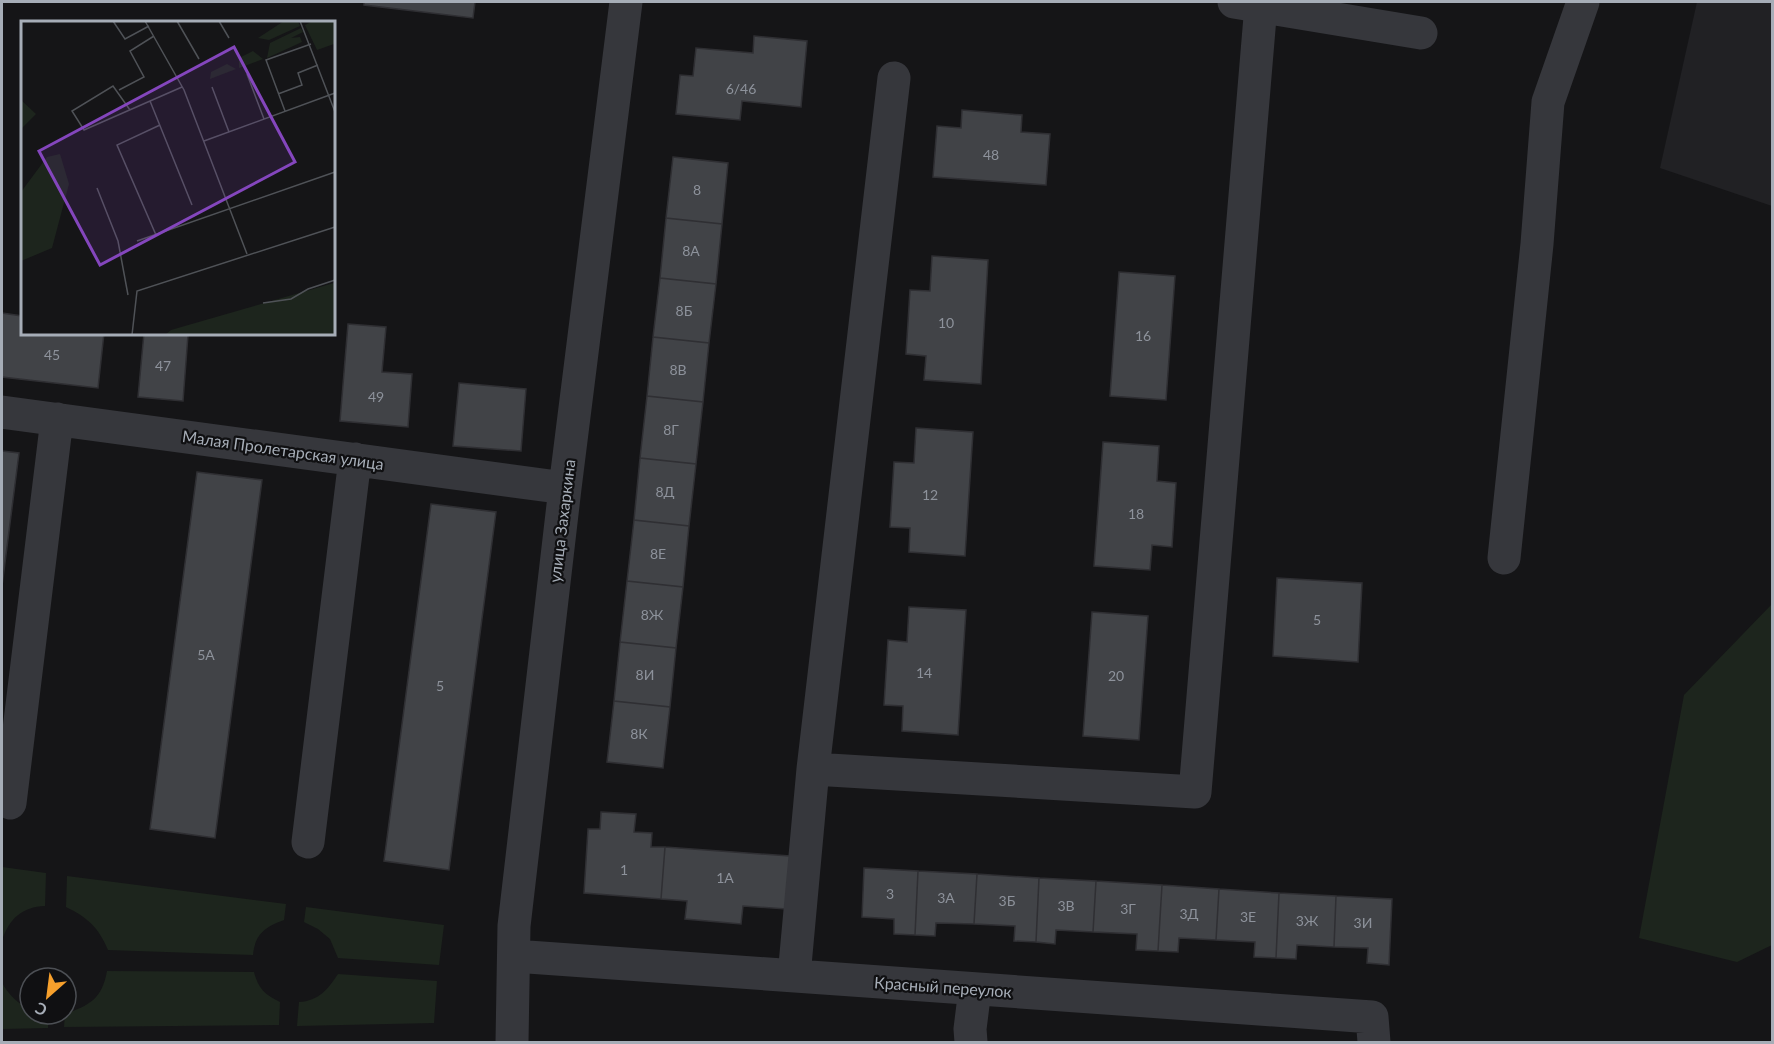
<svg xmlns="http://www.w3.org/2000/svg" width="1774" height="1044" viewBox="0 0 1774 1044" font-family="Lato,sans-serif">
  <rect width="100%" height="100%" fill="#151517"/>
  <!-- built -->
  <path fill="#212124" d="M 1697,2 L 1772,2 L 1772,206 L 1660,168 Z"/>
  <!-- green -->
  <path fill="#1d251d" d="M 1772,604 L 1772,945 L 1737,962 L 1639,938 L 1684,695 Z
    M 2,867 L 46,873 L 45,906 C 22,907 10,918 2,940 Z
    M 67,876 L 286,904 L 284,920 C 265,927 255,934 253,955 L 108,950 C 99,928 87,917 66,907 Z
    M 306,907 L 444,925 L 439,965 L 338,958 L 330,939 L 318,929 L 304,922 Z
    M 107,971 L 254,972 C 258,988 265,995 280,1002 L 279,1025 L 64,1027 L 65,1014 C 90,1005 102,999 107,971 Z
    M 338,974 L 437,981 L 434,1023 L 297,1026 L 299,1002 C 319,1001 328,989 338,974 Z
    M 2,982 C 7,994 19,1004 30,1010 L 30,1014 L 48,1014 L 48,1028 L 2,1029 Z"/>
  <!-- building -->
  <path fill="#414347" stroke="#2f2f33" stroke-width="1.5" d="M 364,2 L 475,2 L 473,18 L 364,5 Z
    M 754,36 L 807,41 L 801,107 L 742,101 L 740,120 L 676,114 L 680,75 L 693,76 L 696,48 L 753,53 Z
    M 962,110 L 1022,115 L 1021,132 L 1050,134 L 1046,185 L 933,177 L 937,126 L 961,128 Z
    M 673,157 L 728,163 L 722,224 L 666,218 Z
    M 666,218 L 722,224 L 716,284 L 660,278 Z
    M 932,256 L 988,260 L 981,384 L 924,380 L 926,356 L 906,354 L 910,290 L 930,291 Z
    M 1119,272 L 1175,276 L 1166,400 L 1110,396 Z
    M 660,278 L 716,284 L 709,343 L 653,337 Z
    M 2,313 L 22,316 L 22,333 L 104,333 L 98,388 L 2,377 Z
    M 348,324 L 386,327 L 382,372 L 412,374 L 408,427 L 340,421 Z
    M 144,333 L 188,335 L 183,401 L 138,397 Z
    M 653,337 L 709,343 L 703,402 L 647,396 Z
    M 459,383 L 526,389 L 521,451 L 453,446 Z
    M 647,396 L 703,402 L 696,464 L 640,458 Z
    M 916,428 L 973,432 L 965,556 L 909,552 L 910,528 L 890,527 L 894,462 L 914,463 Z
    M 1103,442 L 1159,446 L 1157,481 L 1176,483 L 1172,547 L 1152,545 L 1150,570 L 1094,566 Z
    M 2,451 L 19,453 L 2,586 Z
    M 640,458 L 696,464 L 689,526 L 634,520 Z
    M 197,472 L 262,480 L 215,838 L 150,829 Z
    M 431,504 L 496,512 L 449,870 L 384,861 Z
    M 634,520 L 689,526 L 683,587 L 627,581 Z
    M 1277,578 L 1362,583 L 1358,662 L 1273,656 Z
    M 627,581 L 683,587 L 676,648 L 620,642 Z
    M 909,607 L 966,610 L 958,735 L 902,731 L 903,706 L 884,705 L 888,640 L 907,642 Z
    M 1092,612 L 1148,616 L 1139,740 L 1083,736 Z
    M 620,642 L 676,648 L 670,707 L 614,701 Z
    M 614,701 L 670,707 L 663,768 L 607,762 Z
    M 601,812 L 636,814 L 634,832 L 652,833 L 651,847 L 665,847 L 661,899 L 584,893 L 588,829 L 600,829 Z
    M 665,847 L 790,856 L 786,909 L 743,906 L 741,924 L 685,919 L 687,901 L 661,899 Z
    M 864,868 L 918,871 L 915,935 L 894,934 L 894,919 L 862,917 Z
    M 918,871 L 977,874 L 974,924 L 936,923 L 935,936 L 915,935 Z
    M 977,874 L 1039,878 L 1036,942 L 1014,941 L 1015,926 L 974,924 Z
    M 1039,878 L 1096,881 L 1093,932 L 1056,930 L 1055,944 L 1036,942 Z
    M 1096,881 L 1162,885 L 1158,951 L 1136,950 L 1137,934 L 1093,932 Z
    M 1162,885 L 1219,889 L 1216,940 L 1179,938 L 1178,952 L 1158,951 Z
    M 1219,889 L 1279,893 L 1276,958 L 1254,957 L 1255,942 L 1216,940 Z
    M 1279,893 L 1336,896 L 1334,947 L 1297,945 L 1296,959 L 1276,958 Z
    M 1336,896 L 1392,899 L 1389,965 L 1367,963 L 1368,948 L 1334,947 Z"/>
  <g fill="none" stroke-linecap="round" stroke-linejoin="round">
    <!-- minor -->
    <path stroke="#36373c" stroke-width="33" d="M 1234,2 L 1421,33
      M 2,412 L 565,488
      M 1504,558 L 1537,244 L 1548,102 L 1583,2
      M 813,769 L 1195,792 L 1261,5
      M 10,803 L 57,419
      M 308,842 L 355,459
      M 514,956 L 1372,1017 L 1374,1042
      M 794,976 L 813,769 L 894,78
      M 512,1042 L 514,926 L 565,488 L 626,2
      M 971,1042 L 970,1029 L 975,989"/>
  </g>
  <g text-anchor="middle" stroke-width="4.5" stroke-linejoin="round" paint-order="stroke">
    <!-- number labels -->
    <g font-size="14" fill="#8d929b">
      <text x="741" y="94">6/46</text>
      <text x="991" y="160">48</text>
      <text x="697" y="195">8</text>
      <text x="691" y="256">8А</text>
      <text x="684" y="316">8Б</text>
      <text x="946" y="328">10</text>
      <text x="1143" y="341">16</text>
      <text x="52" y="360">45</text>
      <text x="163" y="371">47</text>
      <text x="678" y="375">8В</text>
      <text x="376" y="402">49</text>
      <text x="671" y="435">8Г</text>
      <text x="665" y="497">8Д</text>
      <text x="930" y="500">12</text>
      <text x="1136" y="519">18</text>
      <text x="658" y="559">8Е</text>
      <text x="652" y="620">8Ж</text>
      <text x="1317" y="625">5</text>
      <text x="206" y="660">5А</text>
      <text x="924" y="678">14</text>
      <text x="645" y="680">8И</text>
      <text x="1116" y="681">20</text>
      <text x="440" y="691">5</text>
      <text x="639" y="739">8К</text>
      <text x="624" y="875">1</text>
      <text x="725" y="883">1А</text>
      <text x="890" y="899">3</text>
      <text x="946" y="903">3А</text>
      <text x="1007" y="906">3Б</text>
      <text x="1066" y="911">3В</text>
      <text x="1128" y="914">3Г</text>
      <text x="1189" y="919">3Д</text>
      <text x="1248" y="922">3Е</text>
      <text x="1307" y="926">3Ж</text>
      <text x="1363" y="928">3И</text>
    </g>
    <!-- street labels -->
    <g font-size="16" fill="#a6adb7" stroke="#101012">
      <text transform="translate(283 450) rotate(8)" y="6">Малая Пролетарская улица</text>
      <text transform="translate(562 521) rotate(-83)" y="6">улица Захаркина</text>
      <text transform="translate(943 987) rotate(4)" y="6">Красный переулок</text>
    </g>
  </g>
  <!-- overview -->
  <g transform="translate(21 21)">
    <rect width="314" height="314" fill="#151517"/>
    <path d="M 263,0 L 277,0 L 279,5 L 248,19 L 237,17 ZM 292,0 L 313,0 L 313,23 L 296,29 L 284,4 ZM 280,7 L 282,11 L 270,17 L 279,16 L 281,21 L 246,37 L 249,22 ZM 232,30 L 242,38 L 218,47 L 218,37 ZM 206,43 L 215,48 L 189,58 L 190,51 ZM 0,79 L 15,93 L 0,108 ZM 39,133 L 48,163 L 31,227 L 0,240 L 0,171 L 26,136 ZM 313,262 L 313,313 L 144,314 L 150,309 Z" fill="#1d251d"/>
    <path fill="none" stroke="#4f5257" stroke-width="1.5" d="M 92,0 L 104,18 L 128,5M 124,0 L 163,69 L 226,233M 156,0 L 178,38M 198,0 L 208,17M 279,0 L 314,91M 226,53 L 243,98M 191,66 L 208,111M 98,69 L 123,56 L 109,30 L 133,15M 257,73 L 281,64 L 277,52 L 297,44M 129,80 L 171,184M 109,89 L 92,65 L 51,90 L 63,109 L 161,66M 264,90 L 245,39 L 290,23M 183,120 L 314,72M 76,167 L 97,220 L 107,274M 135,214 L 96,124 L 139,104M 116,220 L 314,151M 242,282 L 270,278 L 287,268 L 314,259M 111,314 L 116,270 L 314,206"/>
    <path fill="#8446bd" fill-opacity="0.15" stroke="#8446bd" stroke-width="3" d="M 213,26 L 274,141 L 79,244 L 18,130 Z"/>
    <rect width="314" height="314" fill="none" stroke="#a6adb7" stroke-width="3"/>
  </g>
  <!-- border -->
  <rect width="1774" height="1044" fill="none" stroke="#a6adb7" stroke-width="6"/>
  <!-- north arrow -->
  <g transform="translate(48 996) rotate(208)"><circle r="28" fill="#101012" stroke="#4c4f54" stroke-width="1.5"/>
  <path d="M0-4.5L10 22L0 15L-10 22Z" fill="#f7a02c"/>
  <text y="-9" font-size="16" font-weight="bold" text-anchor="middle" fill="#a6adb7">С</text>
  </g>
</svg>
